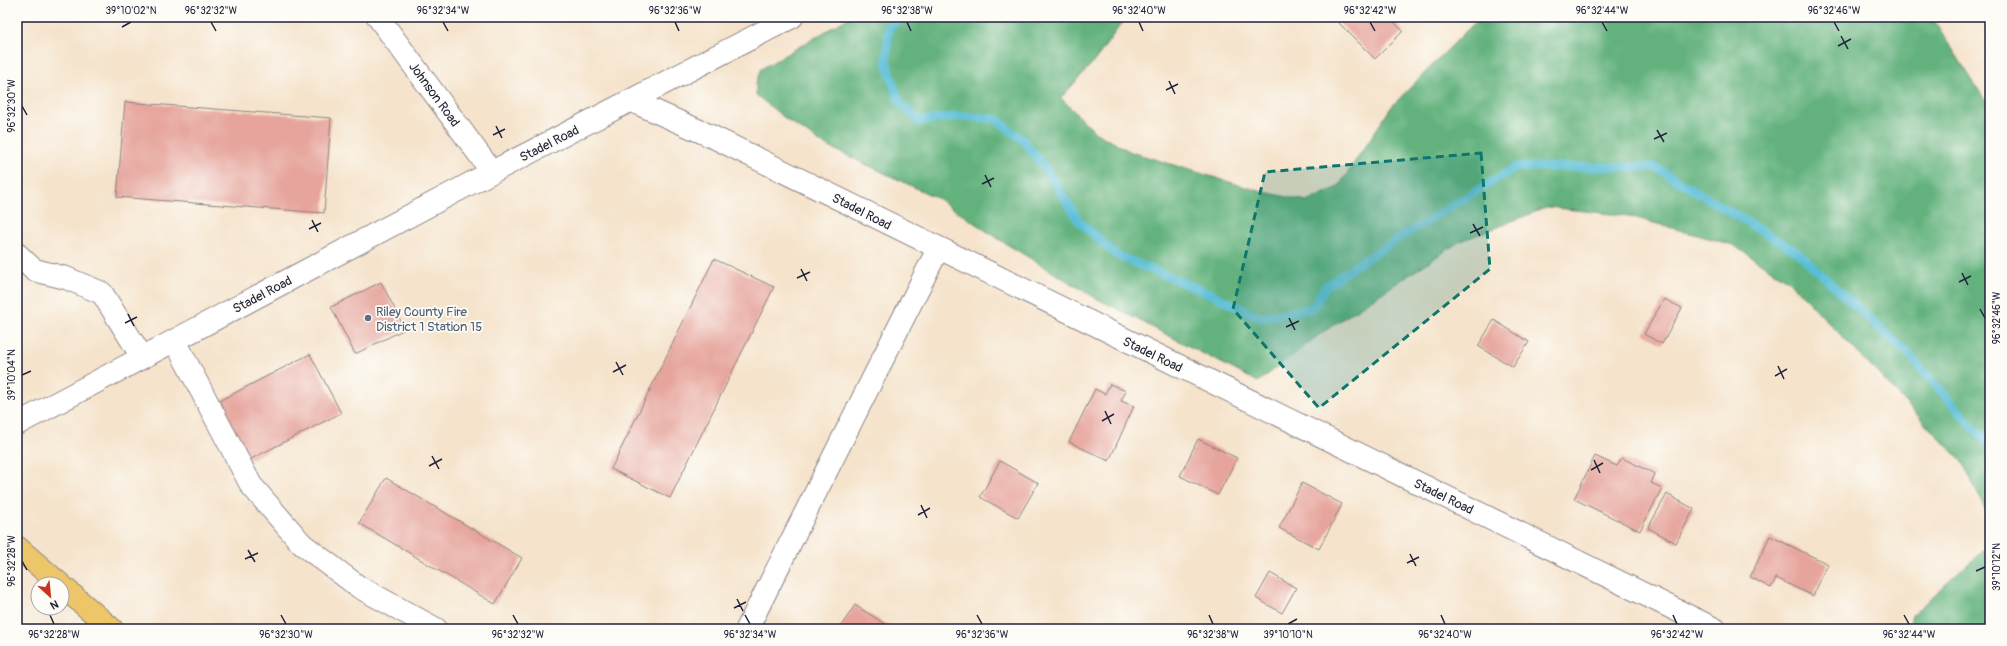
<svg xmlns="http://www.w3.org/2000/svg" width="2007" height="646" viewBox="0 0 2007 646" font-family="Pangolin,sans-serif">
  <rect width="100%" height="100%" fill="#fdfcf7"/>
  <filter id="ink" filterUnits="userSpaceOnUse"><feTurbulence type="fractalNoise" baseFrequency=".025" numOctaves="2"/><feDisplacementMap in="SourceGraphic" scale="8" xChannelSelector="R" yChannelSelector="G"/><feConvolveMatrix kernelMatrix="1 2 1 2 8 2 1 2 1" color-interpolation-filters="sRGB"/></filter>
  <filter id="wash" filterUnits="userSpaceOnUse"><feTurbulence type="fractalNoise" baseFrequency=".012" numOctaves="4" result="noise"/><feDisplacementMap in="SourceGraphic" scale="16" xChannelSelector="R" yChannelSelector="G"/><feGaussianBlur stdDeviation="0.9" result="paint"/><feColorMatrix in="noise" values="0 0 0 0 0 0 0 0 0 0 0 0 0 0 0 0 0 1.4 0 .05"/><feComposite in="paint" operator="in"/></filter>
  <g filter="url(#wash)">
    <rect width="100%" height="100%" fill="#f5e3cb"/>
    <!-- forest -->
    <path fill="#63b27e" stroke="#426a5c" d="M 850,17 L 1126,17 L 1096,59 L 1061,98 L 1096,133 L 1131,152 L 1259,191 L 1307,201 L 1338,187 L 1392,106 L 1480,17 L 1932,17 L 1990,108 L 1990,629 L 1909,629 L 1912,615 L 1988,546 L 1987,513 L 1963,463 L 1791,283 L 1733,245 L 1629,216 L 1548,207 L 1459,242 L 1323,332 L 1258,382 L 1094,297 L 1000,240 L 937,198 L 823,144 L 786,119 L 756,95 L 756,83 L 761,69 Z"/>
    <g fill="none" stroke-linecap="round" stroke-linejoin="round">
      <!-- stream -->
      <path stroke="#58bdd5" stroke-width="9" d="M 903,17 L 889,27 L 886,61 L 899,102 L 919,121 L 960,116 L 996,119 L 1024,141 L 1046,169 L 1079,221 L 1116,255 L 1213,295 L 1261,318 L 1313,308 L 1325,287 L 1362,261 L 1516,167 L 1655,167 L 1797,252 L 1908,354 L 1990,446"/>
    </g>
    <g id="blocks">
      <!-- building -->
      <path fill="#e6a49c" d="M 1333,17 L 1389,17 L 1403,31 L 1375,59 Z
        M 125,102 L 331,118 L 324,213 L 117,197 Z
        M 714,259 L 774,287 L 670,498 L 611,469 Z
        M 381,282 L 405,329 L 355,354 L 331,307 Z
        M 1664,299 L 1682,308 L 1662,344 L 1644,334 Z
        M 1494,320 L 1529,342 L 1513,367 L 1478,346 Z
        M 310,354 L 341,413 L 249,460 L 219,401 Z
        M 1110,384 L 1126,391 L 1121,401 L 1134,406 L 1109,461 L 1069,442 L 1095,389 L 1105,394 Z
        M 1198,439 L 1237,458 L 1218,495 L 1180,476 Z
        M 1595,456 L 1617,466 L 1622,458 L 1655,474 L 1651,483 L 1662,488 L 1640,531 L 1574,499 Z
        M 1000,461 L 1038,483 L 1018,518 L 980,497 Z
        M 386,478 L 522,558 L 495,604 L 359,523 Z
        M 1302,483 L 1342,504 L 1319,549 L 1279,528 Z
        M 1667,494 L 1694,509 L 1676,543 L 1648,528 Z
        M 1770,536 L 1828,564 L 1813,596 L 1776,578 L 1771,588 L 1750,577 Z
        M 1270,573 L 1296,588 L 1282,613 L 1256,598 Z
        M 855,605 L 893,629 L 839,629 Z"/>
    </g>
  </g>
  <g filter="url(#ink)">
    <use href="#blocks" fill-opacity="0" stroke="#8c8283" stroke-width="1"/>
    <g fill="none" stroke-linecap="round" stroke-linejoin="round">
      <defs>
        <path id="minor" d="M 378,17 L 492,172
          M 632,101 L 713,137 L 1715,629
          M 17,254 L 34,270 L 66,278 L 102,293 L 142,357
          M 175,341 L 251,485 L 302,544 L 359,587 L 436,629
          M 17,424 L 492,172 L 792,17
          M 747,629 L 938,249"/>
        <path id="highway" d="M 17,547 L 60,584
          M 62,586 L 112,629"/>
      </defs>
      <!-- minor casing -->
      <use href="#minor" stroke="#8c8283" stroke-width="24"/>
      <!-- highway casing -->
      <use href="#highway" stroke="#8c8283" stroke-width="24"/>
      <!-- minor -->
      <use href="#minor" stroke="#fff" stroke-width="22"/>
      <!-- highway -->
      <use href="#highway" stroke="#ecc669" stroke-width="22"/>
    </g>
  </g>
  <!-- marked area -->
  <path fill="#0f766e" fill-opacity="0.2" stroke="#0f766e" stroke-width="3" stroke-dasharray="8 5" stroke-linejoin="round" d="M 1481,153 L 1490,269 L 1319,408 L 1233,309 L 1265,172 Z"/>
  <!-- ticks -->
  <path fill="none" stroke="#22223b" stroke-width="1.5" d="M 211,22 L 216,31M 443,22 L 448,31M 675,22 L 679,31M 907,22 L 911,31M 1139,22 L 1143,31M 1370,22 L 1375,31M 1602,22 L 1607,31M 1834,22 L 1839,31M 122,27 L 131,22M 1841,36 L 1848,49M 1838,46 L 1851,39M 1169,81 L 1175,94M 1166,90 L 1178,84M 22,106 L 27,115M 496,126 L 502,138M 1657,130 L 1664,142M 493,135 L 505,129M 1654,139 L 1667,133M 985,175 L 991,187M 982,184 L 994,178M 312,220 L 318,232M 1473,224 L 1480,236M 309,229 L 321,223M 1470,233 L 1483,227M 801,269 L 807,281M 1962,273 L 1968,285M 797,278 L 810,272M 1959,282 L 1971,276M 1980,309 L 1985,318M 128,314 L 134,326M 1289,318 L 1295,330M 125,323 L 137,317M 1286,327 L 1299,321M 616,362 L 623,375M 1778,366 L 1784,379M 613,372 L 626,365M 22,375 L 31,371M 1775,376 L 1787,369M 1105,411 L 1111,424M 1102,421 L 1114,414M 432,456 L 439,469M 1594,460 L 1600,473M 429,466 L 442,459M 1591,470 L 1603,463M 921,505 L 927,518M 918,515 L 930,508M 248,550 L 255,562M 1410,554 L 1416,566M 245,559 L 258,553M 22,561 L 27,570M 1407,563 L 1419,557M 1976,571 L 1985,567M 737,599 L 743,611M 734,608 L 746,602M 50,615 L 54,624M 281,615 L 286,624M 513,615 L 518,624M 745,615 L 750,624M 977,615 L 982,624M 1209,615 L 1213,624M 1441,615 L 1445,624M 1673,615 L 1677,624M 1904,615 L 1909,624M 1288,624 L 1297,619"/>
  <!-- markers -->
  <circle fill="#5c6f8a" stroke="#fdfcf7" stroke-width="1.5" cx="368" cy="318" r="4"/>
  <g text-anchor="middle" stroke-width="3.5" stroke-linejoin="round" paint-order="stroke">
    <!-- street labels -->
    <g font-size="13" fill="#22223b" stroke="#fdfcf7">
      <text transform="translate(435 94) rotate(54)" y="5">Johnson Road</text>
      <text transform="translate(549 143) rotate(-27)" y="5">Stadel Road</text>
      <text transform="translate(862 211) rotate(27)" y="5">Stadel Road</text>
      <text transform="translate(262 294) rotate(-28)" y="5">Stadel Road</text>
      <text transform="translate(1153 354) rotate(26)" y="5">Stadel Road</text>
      <text transform="translate(1444 496) rotate(26)" y="5">Stadel Road</text>
    </g>
    <!-- service labels -->
    <g font-size="13" fill="#4e5e75" stroke="#fdfcf7" text-anchor="start">
      <text x="376" y="316">Riley County Fire<tspan x="376" dy="15">District 1 Station 15</tspan></text>
    </g>
  </g>
  <!-- margin -->
  <rect width="2007" height="646" fill="none" stroke="#fdfcf7" stroke-width="44"/>
  <!-- north arrow -->
  <g transform="translate(50 596) rotate(153)"><circle r="19" fill="#fdfcf7" stroke="#a5a5ac"/>
  <path d="M0-3L7 15L0 10L-7 15Z" fill="#c8321e"/>
  <text y="-6" font-size="11" font-weight="bold" text-anchor="middle" fill="#22223b">N</text>
  </g>
  <rect x="22" y="22" width="1963" height="602" fill="none" stroke="#22223b" stroke-width="1.5"/>
  <g font-size="10" text-anchor="middle" fill="#22223b">
    <text x="131" y="14">39°10'02"N</text>
    <text x="211" y="14">96°32'32"W</text>
    <text x="443" y="14">96°32'34"W</text>
    <text x="675" y="14">96°32'36"W</text>
    <text x="907" y="14">96°32'38"W</text>
    <text x="1139" y="14">96°32'40"W</text>
    <text x="1370" y="14">96°32'42"W</text>
    <text x="1602" y="14">96°32'44"W</text>
    <text x="1834" y="14">96°32'46"W</text>
    <text transform="translate(11 106) rotate(-90)" y="4">96°32'30"W</text>
    <text transform="translate(1996 318) rotate(-90)" y="4">96°32'46"W</text>
    <text transform="translate(11 375) rotate(-90)" y="4">39°10'04"N</text>
    <text transform="translate(11 561) rotate(-90)" y="4">96°32'28"W</text>
    <text transform="translate(1996 567) rotate(-90)" y="4">39°10'12"N</text>
    <text x="54" y="638">96°32'28"W</text>
    <text x="286" y="638">96°32'30"W</text>
    <text x="518" y="638">96°32'32"W</text>
    <text x="750" y="638">96°32'34"W</text>
    <text x="982" y="638">96°32'36"W</text>
    <text x="1213" y="638">96°32'38"W</text>
    <text x="1288" y="638">39°10'10"N</text>
    <text x="1445" y="638">96°32'40"W</text>
    <text x="1677" y="638">96°32'42"W</text>
    <text x="1909" y="638">96°32'44"W</text>
  </g>
</svg>
